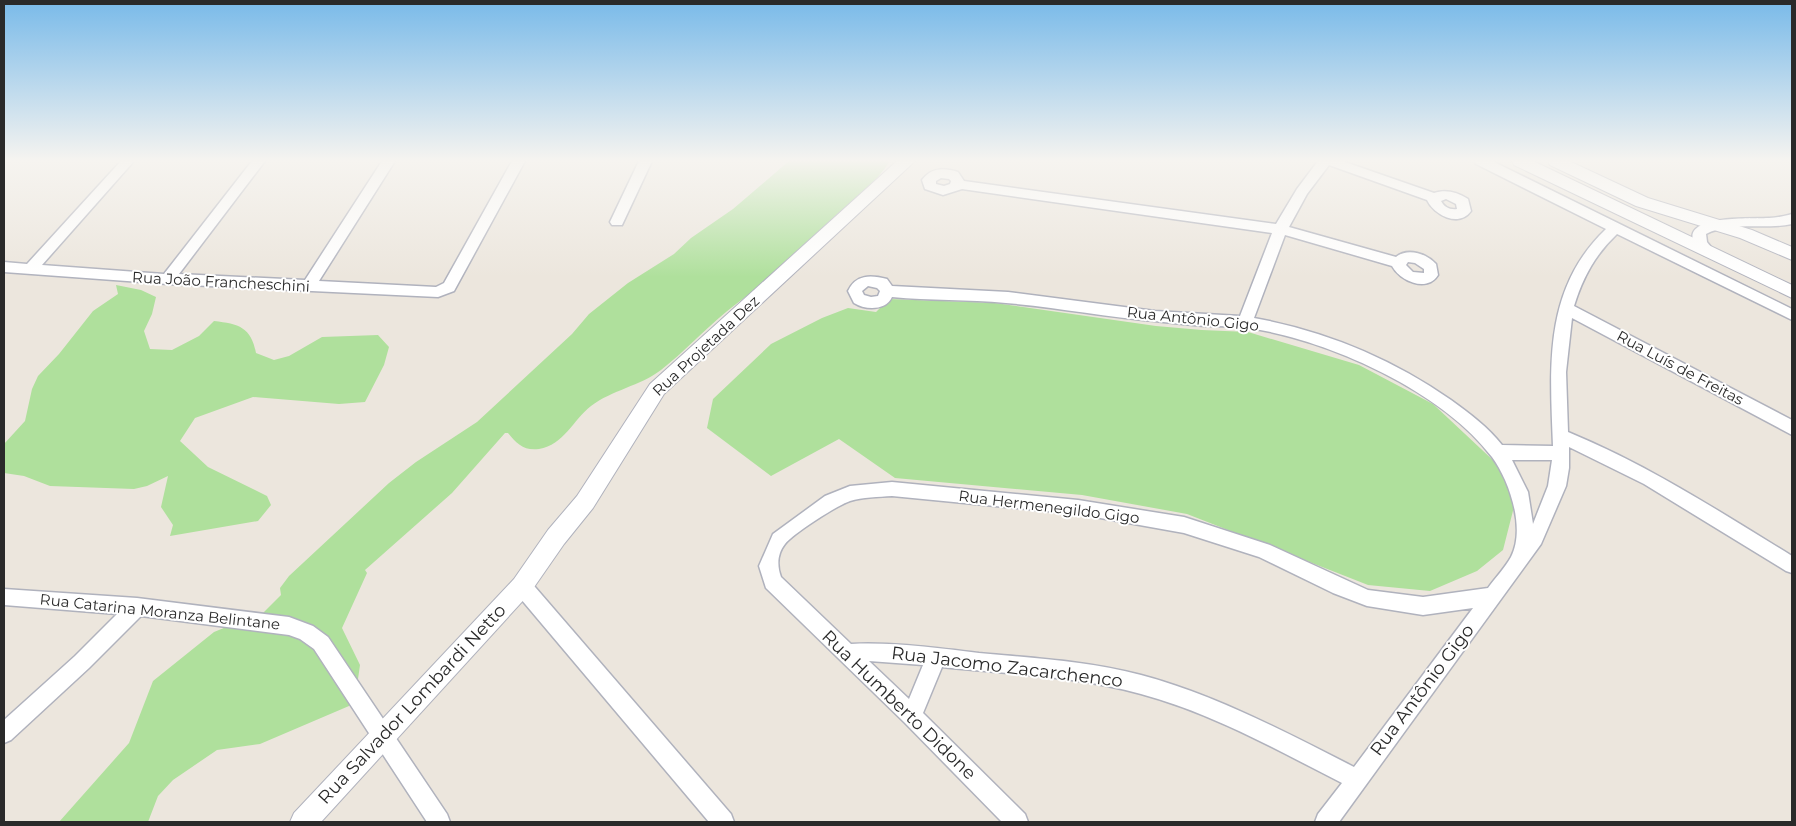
<svg xmlns="http://www.w3.org/2000/svg" width="1796" height="826" viewBox="0 0 1796 826" font-family="Montserrat,sans-serif">
  <rect width="100%" height="100%" fill="#ece6dd"/>
  <!-- green -->
  <path fill="#afe09c" d="M 789,161 L 890,161 C 875,184 854,199 834,217 C 817,232 803,250 786,265 C 767,282 746,296 726,312 C 704,330 684,352 661,370 C 640,386 612,390 591,406 C 573,420 564,445 539,449 C 524,451 517,444 508,433 L 505,433 L 452,493 L 365,570 L 367,573 L 342,628 L 360,665 L 356,693 L 349,706 L 260,744 L 217,750 L 173,780 L 158,796 L 148,822 L 59,822 L 129,743 L 153,681 L 214,632 L 236,623 L 255,621 L 281,595 L 280,588 L 289,576 L 389,483 L 416,462 L 477,422 L 572,334 L 589,314 L 628,283 L 674,254 L 691,238 L 733,209 Z
    M 116,285 L 141,290 L 156,297 L 152,314 L 144,331 L 150,349 L 172,350 L 199,336 L 214,321 C 239,324 251,327 256,353 L 274,360 L 289,356 L 322,337 L 378,335 L 389,347 L 384,365 L 365,402 L 339,404 L 253,397 L 195,418 L 180,441 L 208,467 L 267,496 L 271,505 L 258,521 L 170,536 L 173,525 L 161,507 L 168,476 L 147,486 L 134,489 L 50,486 L 24,476 L 4,473 L 4,444 L 25,421 L 32,389 L 38,376 L 59,354 L 93,311 L 118,294 Z
    M 889,299 L 995,303 L 1156,326 L 1202,330 L 1248,332 L 1359,365 L 1433,404 L 1496,463 L 1516,499 L 1503,550 L 1477,571 L 1430,591 L 1368,585 L 1187,514 L 1082,495 L 895,478 L 839,439 L 771,476 L 707,428 L 713,399 L 771,344 L 822,318 L 848,308 L 876,312 Z"/>
  <g fill="none" stroke-linecap="round" stroke-linejoin="round">
    <defs>
      <path id="minor" d="M 121,161 L 134,161 L 42,265 L 164,274 L 252,161 L 265,161 L 179,274 L 305,280 L 382,161 L 395,161 L 319,281 L 436,287 L 444,283 L 512,161 L 525,161 L 454,291 L 438,297 L 168,284 L 4,272 L 4,262 L 27,264 Z
        M 639,161 L 652,161 L 622,225 L 612,225 L 610,222 Z
        M 1318,161 L 1342,161 L 1434,193 C 1446,189 1457,192 1468,199 L 1471,211 C 1459,228 1434,215 1427,200 L 1329,165 L 1307,194 L 1289,227 L 1396,257 C 1408,247 1427,254 1436,264 L 1438,275 C 1427,293 1400,281 1392,266 L 1285,235 L 1254,318 C 1325,331 1391,358 1451,400 C 1469,413 1488,427 1502,445 L 1553,446 C 1550,367 1543,289 1606,229 L 1476,164 L 1475,161 L 1492,161 L 1792,309 L 1792,320 L 1617,234 C 1595,255 1583,277 1574,306 L 1792,420 L 1792,435 L 1572,318 L 1566,372 L 1568,432 C 1648,465 1719,511 1792,556 L 1792,573 L 1786,571 L 1644,484 L 1569,447 L 1569,468 L 1566,486 L 1541,544 L 1339,822 L 1315,822 L 1318,814 L 1342,783 C 1277,750 1212,713 1141,694 C 1076,676 1008,674 942,667 L 923,713 L 1025,814 L 1028,822 L 1002,822 L 905,723 L 766,588 L 759,566 L 773,534 L 825,496 L 850,486 L 892,482 L 1078,500 L 1184,517 L 1270,545 L 1368,590 L 1423,597 L 1488,588 C 1495,578 1505,568 1511,557 C 1526,528 1509,480 1492,457 C 1442,391 1329,340 1249,328 C 1235,326 1220,326 1206,326 C 1189,325 1172,323 1155,321 C 1105,317 1056,307 1006,303 C 968,299 930,301 892,297 C 886,311 865,310 854,303 L 848,291 C 856,274 871,275 887,279 L 892,286 L 1008,292 L 1155,311 L 1240,316 L 1272,233 L 962,189 L 943,195 L 925,189 L 922,180 C 932,167 944,168 958,172 L 964,181 L 1276,224 L 1297,189 ZM 941,178 L 949,179 L 951,181 L 950,184 L 944,186 L 936,184 L 936,181 ZM 1446,199 L 1456,204 L 1457,209 C 1450,210 1444,207 1441,201 ZM 1408,262 L 1415,263 L 1424,269 L 1424,273 L 1413,272 L 1406,265 ZM 868,286 L 877,288 L 880,291 L 878,296 L 871,297 L 864,295 L 862,291 ZM 1512,460 L 1552,460 L 1548,486 L 1533,524 L 1528,492 ZM 892,496 L 1078,514 L 1184,533 L 1259,557 L 1333,593 L 1367,606 L 1423,615 L 1473,608 L 1354,767 C 1285,732 1216,695 1141,675 C 1089,661 1034,658 979,653 C 936,648 894,642 851,644 L 781,577 C 777,566 777,554 785,544 C 794,533 836,506 850,501 C 862,497 879,497 892,496 ZM 869,661 L 923,665 L 909,699 Z
        M 1792,214 L 1792,224 C 1765,230 1731,221 1706,234 L 1707,242 L 1714,251 L 1712,254 L 1707,256 C 1700,254 1696,249 1694,243 C 1681,214 1754,219 1769,218 C 1777,218 1784,216 1792,214 Z
        M 522,578 L 529,580 L 731,814 L 734,822 L 709,822 L 515,592 L 513,586 L 515,580 Z
        M 4,589 L 137,598 L 289,617 L 313,626 L 328,637 L 447,814 L 450,822 L 427,822 L 314,649 L 300,639 L 289,635 L 141,616 L 89,668 L 11,740 L 4,743 L 4,720 L 75,656 L 117,614 L 4,605 Z"/>
      <path id="tertiary" d="M 897,161 L 915,161 L 664,394 L 593,508 L 564,544 L 530,593 L 321,822 L 290,822 L 294,813 L 514,579 L 548,530 L 577,496 L 650,384 Z
        M 1512,161 L 1533,161 L 1792,285 L 1792,298 L 1514,165 Z
        M 1548,161 L 1569,161 L 1648,198 L 1752,230 L 1792,247 L 1792,260 L 1740,238 L 1636,206 L 1550,165 Z"/>
    </defs>
    <!-- minor casing -->
    <use href="#minor" stroke="#b0b2bd" stroke-width="3"/>
    <!-- tertiary casing -->
    <use href="#tertiary" stroke="#b0b2bd" stroke-width="2"/>
    <!-- minor -->
    <use href="#minor" fill="#fff" fill-rule="evenodd"/>
    <!-- tertiary -->
    <use href="#tertiary" fill="#fff" fill-rule="evenodd"/>
  </g>
  <!-- sky -->
  <linearGradient id="sky" x2="0" y2="1"><stop stop-color="#79bae9"/><stop offset="0.58" stop-color="#f6f4f0"/><stop offset="1" stop-color="#f6f4f0" stop-opacity="0"/></linearGradient>
  <rect width="1796" height="277" fill="url(#sky)"/>
  <g text-anchor="middle" stroke-width="4" stroke-linejoin="round" paint-order="stroke">
    <!-- street labels -->
    <g font-size="15" fill="#2a2a2a" stroke="#fff">
      <text transform="translate(221 282) rotate(3)" y="5">Rua João Francheschini</text>
      <text transform="translate(1193 319) rotate(6)" y="5">Rua Antônio Gigo</text>
      <text transform="translate(706 346) rotate(-43)" y="5">Rua Projetada Dez</text>
      <text transform="translate(1680 368) rotate(28)" y="5">Rua Luís de Freitas</text>
      <text transform="translate(1049 507) rotate(7)" y="5">Rua Hermenegildo Gigo</text>
      <text transform="translate(160 612) rotate(6)" y="5">Rua Catarina Moranza Belintane</text>
    </g>
    <!-- near-street labels -->
    <g font-size="18" fill="#2a2a2a" stroke="#fff">
      <text transform="translate(1007 667) rotate(7)" y="6">Rua Jacomo Zacarchenco</text>
      <text transform="translate(1422 690) rotate(-53)" y="6">Rua Antônio Gigo</text>
      <text transform="translate(412 704) rotate(-47)" y="6">Rua Salvador Lombardi Netto</text>
      <text transform="translate(899 705) rotate(44)" y="6">Rua Humberto Didone</text>
    </g>
  </g>
  <!-- border -->
  <rect width="1796" height="826" fill="none" stroke="#2a2a2a" stroke-width="10"/>
</svg>
